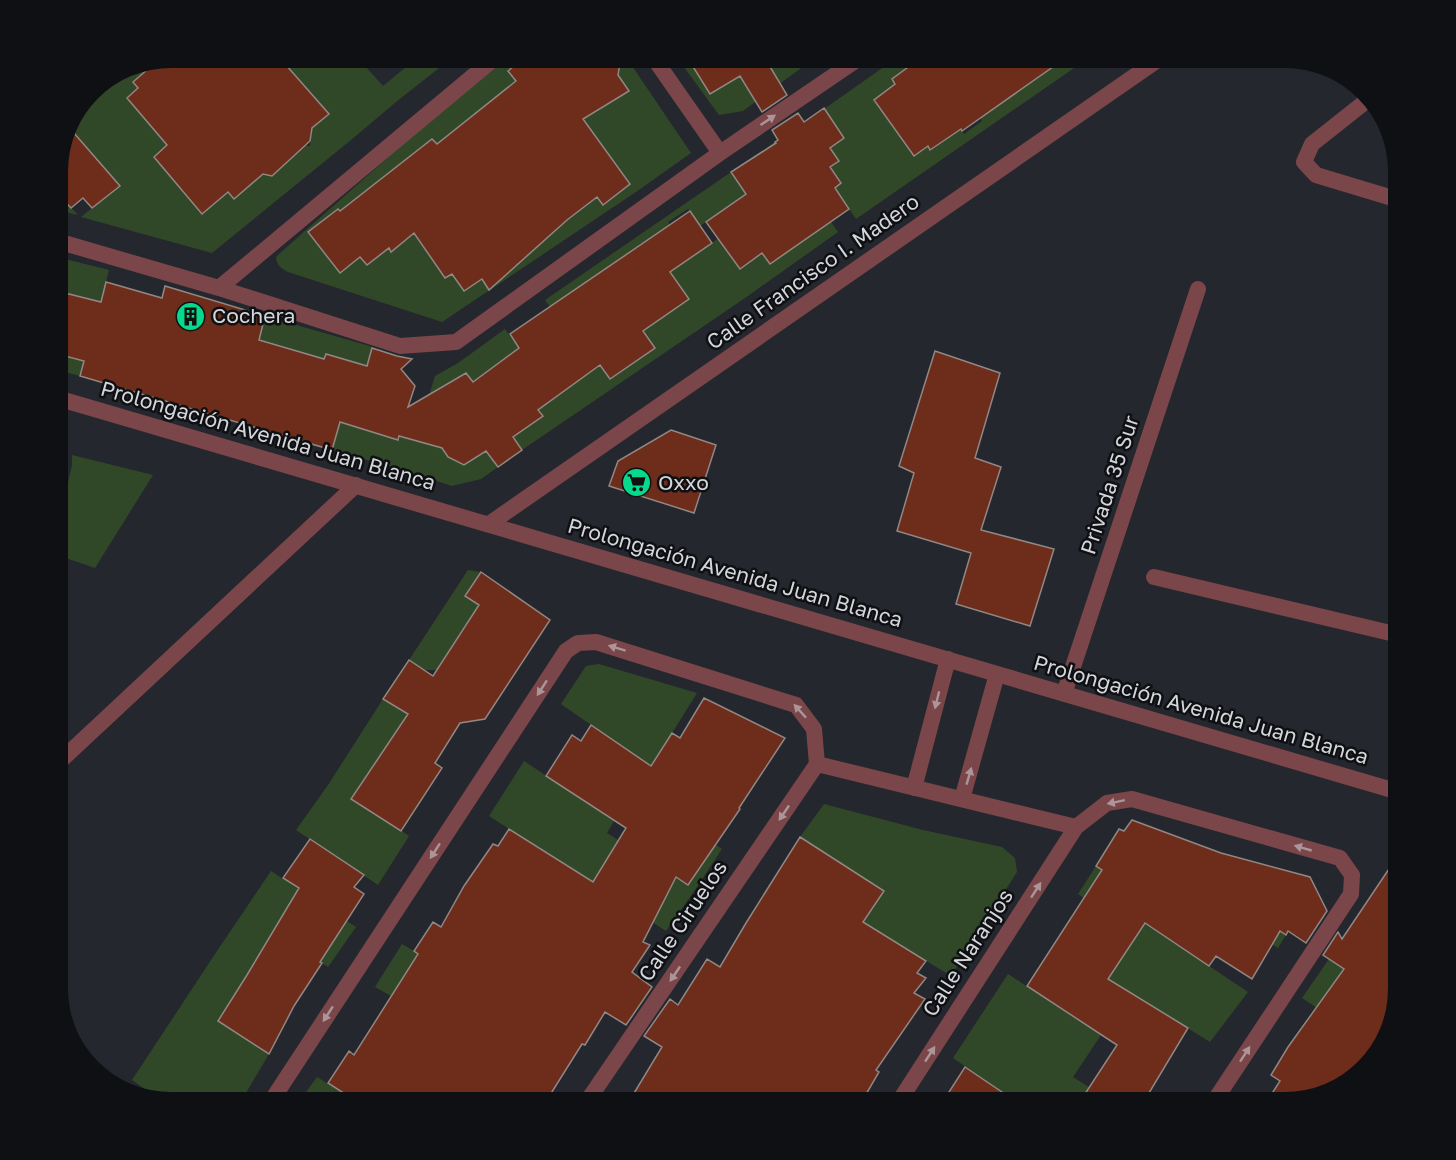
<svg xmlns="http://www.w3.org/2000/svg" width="1456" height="1160" viewBox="0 0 1456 1160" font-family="'Golos Text',sans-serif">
  <rect width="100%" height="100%" fill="#24272d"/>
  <!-- green -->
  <path fill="#314828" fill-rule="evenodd" d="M 276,57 L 357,57 L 383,86 L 418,57 L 453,57 L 396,102 L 351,140 L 212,253 L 81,217 L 119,186 L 67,125 L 69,120 L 95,85 L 165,59 ZM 146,71 L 168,124 L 157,133 L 127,98 L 138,88 L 133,82 ZM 301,82 L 329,114 L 312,128 L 310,146 L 291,145 L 297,153 L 282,167 L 292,90 ZM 191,125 L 218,200 L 202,214 L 154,157 Z
    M 509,57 L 525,57 L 508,71 L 519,86 L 618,75 L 621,57 L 626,57 L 691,153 L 636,192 L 442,322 L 288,272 C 280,268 277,265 276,257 L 279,254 L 428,122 ZM 594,135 L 630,184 L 603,205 L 597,197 L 569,218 ZM 337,209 L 354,229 L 409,237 L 389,248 L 367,265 L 360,257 L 340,273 L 308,232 Z
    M 682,57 L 816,57 L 743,111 L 719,115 L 684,67 Z
    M 898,57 L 936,57 L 908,68 L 892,79 L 895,84 L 915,156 L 928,146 L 930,150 L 944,141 L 952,118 L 964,134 L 982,121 L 981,118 L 1001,103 L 1058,57 L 1065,60 L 1067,57 L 1090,57 L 856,219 L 835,188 L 841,183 L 833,172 L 823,172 L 838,161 L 830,148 L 844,138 L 824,109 Z
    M 775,142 L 800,176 L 746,194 L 700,226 L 688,209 L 668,222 L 673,230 L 646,248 L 642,243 L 603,270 L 644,329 L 667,267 L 709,239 L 712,243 L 718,238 L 740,269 L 762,253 L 826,215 L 838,232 L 748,296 L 522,450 L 513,437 L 542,416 L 535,406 L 590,362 L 545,300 L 731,172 L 745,191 L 743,164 Z
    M 57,193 L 78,215 L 57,210 Z
    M 57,257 L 109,270 L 101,302 L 57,291 Z
    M 265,316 L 373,347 L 352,413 L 358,428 L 399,440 L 401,436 L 415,441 L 435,376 L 458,363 L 505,329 L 519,348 L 473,382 L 466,373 L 445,386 L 448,457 L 464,465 L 486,451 L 498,467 L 481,479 L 452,486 L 406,471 L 332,450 L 357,363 L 326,355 L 324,359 L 250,372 Z
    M 57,354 L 84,361 L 80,376 L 57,370 Z
    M 72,455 L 153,475 L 95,568 L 57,555 L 57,530 L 72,465 Z
    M 468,570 L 481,572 L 465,595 L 494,615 L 465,625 L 437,670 L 424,670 L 409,660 Z
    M 599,664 L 697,693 L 654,762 L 686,783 L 650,766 L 561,704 L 586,666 Z
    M 383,699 L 408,714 L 352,798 L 409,836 L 378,885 L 296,830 L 328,785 Z
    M 524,761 L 614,821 L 607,833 L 639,853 L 466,1047 L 391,996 L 375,987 L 402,944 L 441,967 L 577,875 L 578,873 L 489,816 Z
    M 824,804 L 923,830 L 1002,847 L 1015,858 L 1017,872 L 951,976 L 863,922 L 883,891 L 800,837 Z
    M 674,817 L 722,849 L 695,890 L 666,931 L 641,915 L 662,868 L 688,885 L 703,862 Z
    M 1096,866 L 1175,918 L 1201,881 L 1286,935 L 1278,948 L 1199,900 L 1173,942 L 1248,992 L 1210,1042 L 1128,991 L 1049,953 L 1056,942 L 1078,958 L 1084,898 L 1078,894 Z
    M 271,871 L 356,927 L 328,967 L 274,932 L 218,1021 L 269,1054 L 240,1103 L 170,1103 L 159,1099 L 132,1080 L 215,954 Z
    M 1329,959 L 1394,1003 L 1377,1048 L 1302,998 Z
    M 1008,974 L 1101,1035 L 1073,1077 L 1100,1094 L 1094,1103 L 1018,1103 L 953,1058 Z
    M 317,1077 L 359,1103 L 298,1103 Z"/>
  <!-- building -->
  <path fill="#6e2c1a" stroke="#918785" stroke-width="1.5" d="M 170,57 L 279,57 L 329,114 L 312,128 L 310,141 L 272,176 L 263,174 L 234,199 L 228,192 L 202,214 L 154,157 L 167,145 L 127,98 L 138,88 L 133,82 L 156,62 Z
    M 525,57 L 621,57 L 618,75 L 629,91 L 583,119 L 630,184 L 603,205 L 597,197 L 567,220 L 489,290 L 482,279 L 464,291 L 452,274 L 445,278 L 414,233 L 391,252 L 389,248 L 367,265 L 360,257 L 340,273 L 308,232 L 338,209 L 340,211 L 432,139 L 437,144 L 516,81 L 508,71 Z
    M 687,57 L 771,57 L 766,60 L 787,95 L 762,112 L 740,76 L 710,94 Z
    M 922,57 L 1067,57 L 962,131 L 961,129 L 930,150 L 928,146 L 914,156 L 874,100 L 895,84 L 892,79 Z
    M 824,108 L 844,138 L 830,148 L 839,161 L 830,167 L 841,183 L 835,188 L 849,209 L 770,264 L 762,253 L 740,269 L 706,222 L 746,194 L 731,172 L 776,143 L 775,142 L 778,140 L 772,130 L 798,113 L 804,122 Z
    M 67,125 L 120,186 L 92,208 L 83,198 L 71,208 L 57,193 L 57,162 Z
    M 690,211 L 712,243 L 670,272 L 689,299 L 643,331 L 655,348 L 610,379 L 600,365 L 538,410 L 543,416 L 513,437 L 522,450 L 498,467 L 486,451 L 464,465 L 448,457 L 442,448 L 399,436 L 398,440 L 340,422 L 332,450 L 80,376 L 84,361 L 57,354 L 57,291 L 101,302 L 106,282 L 162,298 L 165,286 L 265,316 L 259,340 L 324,359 L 326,354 L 367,366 L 372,348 L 397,356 L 412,359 L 401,369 L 415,386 L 408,407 L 466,373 L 473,382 L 519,348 L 510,334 Z
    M 935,351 L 1000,373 L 975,458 L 1001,467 L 981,530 L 1054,549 L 1030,626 L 956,604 L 971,553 L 897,531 L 914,473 L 899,466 Z
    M 671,430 L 716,445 L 694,513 L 609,486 L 618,461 Z
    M 481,572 L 550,620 L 485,719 L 460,723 L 435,763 L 442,768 L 401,831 L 351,799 L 408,714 L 383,699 L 409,660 L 433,676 L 479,605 L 465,596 Z
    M 704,698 L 785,738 L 739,808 L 740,809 L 688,885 L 676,877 L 643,942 L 650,945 L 632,972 L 652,987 L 626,1025 L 605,1012 L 585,1045 L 582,1044 L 545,1103 L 359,1103 L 328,1083 L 349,1051 L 354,1055 L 418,954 L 414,951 L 433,922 L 441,927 L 464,886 L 493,844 L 498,846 L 509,829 L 593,882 L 626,828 L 546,776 L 572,735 L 581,741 L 591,725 L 651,766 L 672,733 L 680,738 Z
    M 1132,820 L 1221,853 L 1310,877 L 1327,911 L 1306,943 L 1288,931 L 1286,935 L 1280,931 L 1252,979 L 1216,956 L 1209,966 L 1145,923 L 1108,979 L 1188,1028 L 1143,1103 L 1079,1103 L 1117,1045 L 1027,986 L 1102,870 L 1096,866 L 1119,829 L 1124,831 Z
    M 800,837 L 884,891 L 863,922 L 926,961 L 917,973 L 926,978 L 914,993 L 925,999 L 876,1070 L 879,1072 L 861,1103 L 628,1103 L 662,1047 L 644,1036 L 670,999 L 678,1005 L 707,959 L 720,967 L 746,923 Z
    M 310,839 L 364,875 L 354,887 L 364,894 L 320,962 L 322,963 L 294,1006 L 269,1054 L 218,1021 L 247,975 L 299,888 L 283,878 Z
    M 1399,854 L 1399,990 L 1371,1064 L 1336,1091 L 1286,1103 L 1266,1103 L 1280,1081 L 1271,1075 L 1288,1047 L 1344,969 L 1323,955 L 1338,932 L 1342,939 Z
    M 965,1067 L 1018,1103 L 942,1103 Z"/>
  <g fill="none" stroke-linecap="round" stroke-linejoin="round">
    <!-- service -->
    <path stroke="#7a4649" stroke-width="16" d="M 57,764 L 356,485"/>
    <!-- minor -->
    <path stroke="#7a4649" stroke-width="16" d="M 653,57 L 720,153
      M 1370,98 L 1312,144 L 1304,162 L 1316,175 L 1399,200
      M 57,241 L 219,288 L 400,346 L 456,342 L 720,153 L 861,57
      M 219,288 L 496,57
      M 57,398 L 1399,792
      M 489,524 L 1162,57
      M 1154,577 L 1399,635
      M 1064,694 L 1198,289
      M 817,764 L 1076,827
      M 914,788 L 948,659
      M 962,799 L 997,674
      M 270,1103 L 566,651 L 578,643 L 596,642 L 796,705 L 814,729 L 817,764
      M 586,1103 L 817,764
      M 898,1103 L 1076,827 L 1107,803 L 1132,799 L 1340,858 L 1352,875 L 1351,894 L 1213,1103"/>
  </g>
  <!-- one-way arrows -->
  <defs><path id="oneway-solid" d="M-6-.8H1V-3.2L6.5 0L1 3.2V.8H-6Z" transform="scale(1.5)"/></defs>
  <g fill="#ac9599">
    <use href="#oneway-solid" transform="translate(768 120) rotate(-34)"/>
    <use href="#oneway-solid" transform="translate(617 648) rotate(-163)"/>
    <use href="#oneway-solid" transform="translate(542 688) rotate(123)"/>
    <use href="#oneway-solid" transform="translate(937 700) rotate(104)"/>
    <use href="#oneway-solid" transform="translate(800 711) rotate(-132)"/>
    <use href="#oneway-solid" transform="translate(969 776) rotate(-74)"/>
    <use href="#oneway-solid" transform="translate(1116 802) rotate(168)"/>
    <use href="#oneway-solid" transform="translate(784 813) rotate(124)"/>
    <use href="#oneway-solid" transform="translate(1303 848) rotate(-164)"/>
    <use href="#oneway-solid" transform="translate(435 851) rotate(123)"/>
    <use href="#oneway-solid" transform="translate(1036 890) rotate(-57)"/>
    <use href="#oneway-solid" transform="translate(675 974) rotate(124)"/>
    <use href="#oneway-solid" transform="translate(328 1014) rotate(123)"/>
    <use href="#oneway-solid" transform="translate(930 1054) rotate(-57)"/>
    <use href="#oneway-solid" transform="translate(1245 1054) rotate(-57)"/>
  </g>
  <!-- icons -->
  <defs>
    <symbol id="building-disc" viewBox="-11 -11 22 22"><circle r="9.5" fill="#06d98b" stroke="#0f1013"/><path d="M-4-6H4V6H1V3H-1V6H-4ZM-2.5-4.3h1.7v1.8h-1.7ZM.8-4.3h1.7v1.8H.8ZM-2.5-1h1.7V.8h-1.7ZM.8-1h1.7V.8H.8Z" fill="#111"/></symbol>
    <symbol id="supermarket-disc" viewBox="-11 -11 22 22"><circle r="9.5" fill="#06d98b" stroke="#0f1013"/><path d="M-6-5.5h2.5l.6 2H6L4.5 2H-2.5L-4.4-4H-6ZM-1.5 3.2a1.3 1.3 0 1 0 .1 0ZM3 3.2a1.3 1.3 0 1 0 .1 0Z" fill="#111"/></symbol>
  </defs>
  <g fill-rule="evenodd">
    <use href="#building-disc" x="174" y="300" width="33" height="33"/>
    <use href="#supermarket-disc" x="620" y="466" width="33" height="33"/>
  </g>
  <g text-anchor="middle" stroke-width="5" stroke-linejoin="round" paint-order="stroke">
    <!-- street labels -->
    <g font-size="21" fill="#d4d6da" stroke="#0f1013">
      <text transform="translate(813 272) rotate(-35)" y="7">Calle Francisco I. Madero</text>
      <text transform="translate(268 436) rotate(16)" y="7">Prolongación Avenida Juan Blanca</text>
      <text transform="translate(1110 485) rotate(-72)" y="7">Privada 35 Sur</text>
      <text transform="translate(735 573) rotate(16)" y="7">Prolongación Avenida Juan Blanca</text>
      <text transform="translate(1201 710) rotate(16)" y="7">Prolongación Avenida Juan Blanca</text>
      <text transform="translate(683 921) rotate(-56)" y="7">Calle Ciruelos</text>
      <text transform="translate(968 953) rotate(-57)" y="7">Calle Naranjos</text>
    </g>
    <!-- poi labels -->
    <g font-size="21" fill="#d4d6da" stroke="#0f1013" text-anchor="start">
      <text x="212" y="323">Cochera</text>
      <text x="658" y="490">Oxxo</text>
    </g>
  </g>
  <!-- crop -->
  <path d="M0 0H1456V1160H0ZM171 68H1285A103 103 0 0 1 1388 171V989A103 103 0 0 1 1285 1092H171A103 103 0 0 1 68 989V171A103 103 0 0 1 171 68Z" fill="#0f1013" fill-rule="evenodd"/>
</svg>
